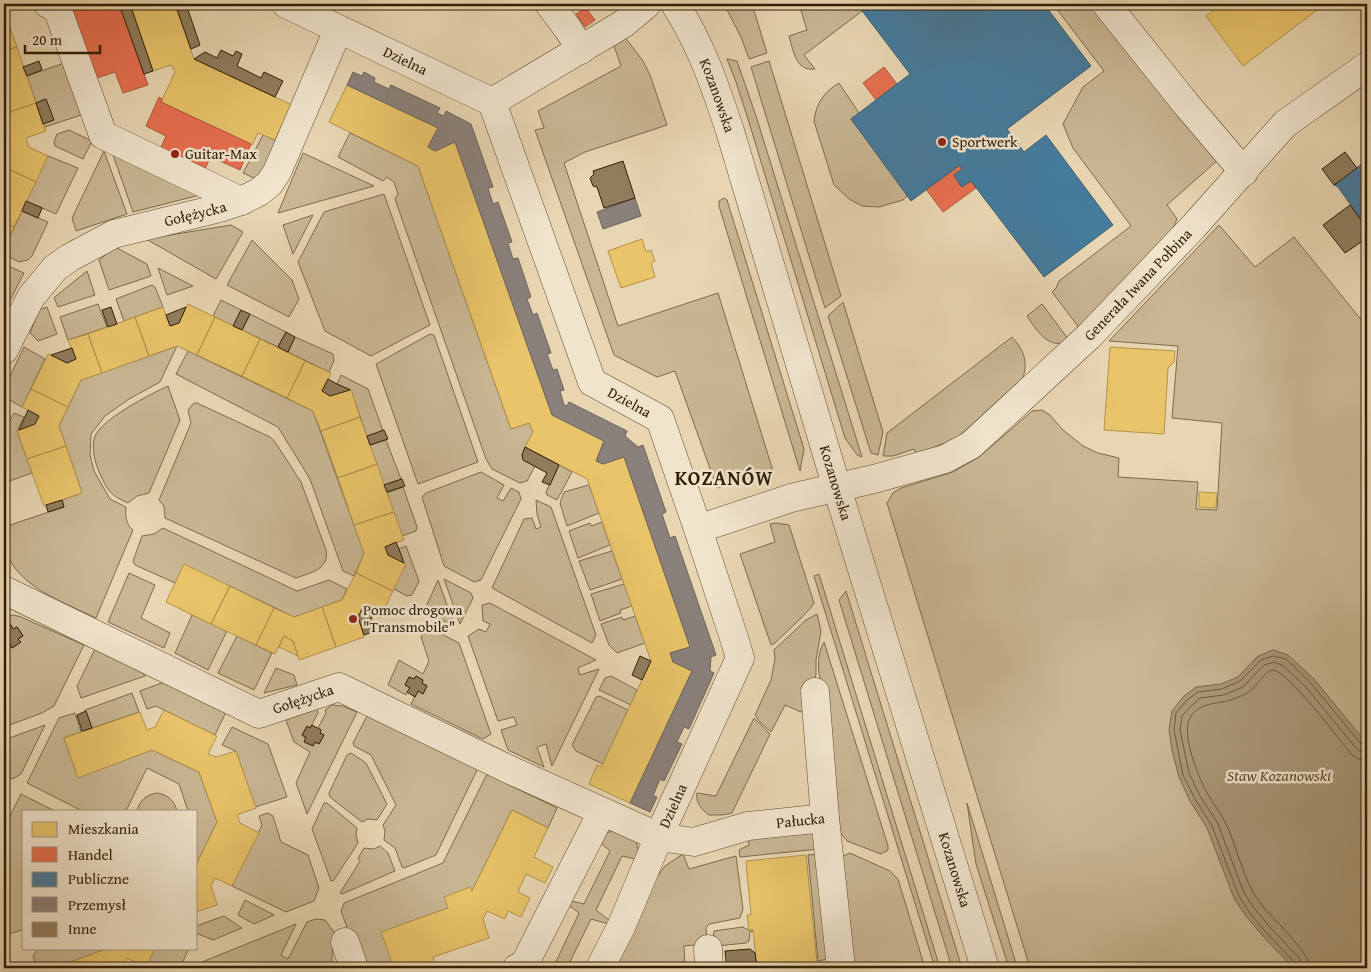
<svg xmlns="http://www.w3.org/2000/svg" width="1371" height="972" viewBox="0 0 1371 972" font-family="'Gentium Book Plus',serif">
  <rect width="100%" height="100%" fill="#e8d6b2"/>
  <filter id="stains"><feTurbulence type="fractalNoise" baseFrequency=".004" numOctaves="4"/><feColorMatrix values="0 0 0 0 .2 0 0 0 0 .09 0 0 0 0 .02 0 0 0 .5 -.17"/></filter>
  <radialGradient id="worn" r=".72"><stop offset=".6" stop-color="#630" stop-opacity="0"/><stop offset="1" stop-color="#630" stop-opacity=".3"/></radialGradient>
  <!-- green -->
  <path fill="#c9b794" stroke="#7c6a4c" d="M 724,4 L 752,4 L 767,53 L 749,59 L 741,37 Z
    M 799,4 L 857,4 L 862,11 L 804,55 L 815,69 C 796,72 793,50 789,36 L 807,30 Z
    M 1053,4 L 1091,4 L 1219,159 L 1167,205 L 1177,219 L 1169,237 L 1080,329 L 1052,292 L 1056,288 L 1059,281 L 1131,226 L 1073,148 L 1063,124 L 1083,87 L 1104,71 Z
    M 624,36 L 643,61 L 650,75 L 667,125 L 585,152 L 564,163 L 618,326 L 718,293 L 773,471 L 717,488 L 675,371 L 657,377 L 614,355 L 535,130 L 544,128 L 538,111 L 621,66 L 613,43 Z
    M 727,59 L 737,61 L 756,116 L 862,457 L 857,455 L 845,438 L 748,119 L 736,82 Z
    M 769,61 L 841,296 L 825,308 L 751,67 Z
    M 67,62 L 84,114 L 45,127 L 43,124 L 46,99 L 36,103 L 27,76 Z
    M 839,83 L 859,113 L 851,119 L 908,195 L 903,200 L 879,207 L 862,206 L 849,199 L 834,185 L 814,121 C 816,103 824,92 839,83 Z
    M 292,105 L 277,156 L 256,179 L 243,173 L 263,135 L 275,140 Z
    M 69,130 L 92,141 L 83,159 L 55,146 L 54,142 L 57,134 Z
    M 350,133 L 418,166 L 511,429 L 529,423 L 533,432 L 522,455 L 524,460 L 535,466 L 527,481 L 520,483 L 492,469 L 486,459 L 395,199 L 398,194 L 394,182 L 387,177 L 383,181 L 338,157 Z
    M 104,151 L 127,214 L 76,231 L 72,218 Z
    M 112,152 L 200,195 L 133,212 Z
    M 303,153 L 374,186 L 278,213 Z
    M 48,156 L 78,168 L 56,214 L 26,201 Z
    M 384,194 L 430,325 L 371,356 L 325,331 L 298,262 L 324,212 Z
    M 724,198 L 727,200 L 804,449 L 800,471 L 719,206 L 719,201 Z
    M 22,211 L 48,222 L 32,256 L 28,260 L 19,262 L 4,254 L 4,249 Z
    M 313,215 L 293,254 L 283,225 Z
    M 231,225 L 243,232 L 216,279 L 146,239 Z
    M 1219,225 L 1255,267 L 1294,237 L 1367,327 L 1367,968 L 1030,968 L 887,503 L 893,493 L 901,488 L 953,472 L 979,457 L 1032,411 L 1042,410 L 1050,415 L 1062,429 L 1083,446 L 1098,453 L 1119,458 L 1118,477 L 1198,482 L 1196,509 L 1217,510 L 1222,423 L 1172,418 L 1178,346 L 1109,341 Z
    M 252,240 L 292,280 L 299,299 L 289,317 L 227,285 Z
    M 115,247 L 147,264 L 151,276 L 109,290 L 99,260 Z
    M 4,264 L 24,273 L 7,306 L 4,298 Z
    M 158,268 L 193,286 L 167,295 Z
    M 87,271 L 95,295 L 58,307 L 54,298 L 56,296 Z
    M 152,285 L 155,287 L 163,307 L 124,321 L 116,299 Z
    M 221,300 L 241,310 L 233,326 L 213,316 Z
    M 843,302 L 883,432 L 878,455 L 871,453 L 828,316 Z
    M 98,304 L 107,327 L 68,340 L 60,317 Z
    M 1042,304 L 1069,340 C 1050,352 1036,330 1027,316 Z
    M 47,307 L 57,334 L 38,341 L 30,333 L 39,310 Z
    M 250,314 L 286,332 L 278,347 L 242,330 Z
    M 430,334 L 434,335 L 478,462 L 418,484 L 376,364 Z
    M 295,337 L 333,354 L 334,361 L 329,372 L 288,352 Z
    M 1012,337 C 1024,350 1028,361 1023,378 L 956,439 L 916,454 L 914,449 L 893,456 L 883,456 L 887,433 Z
    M 177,346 L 160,382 L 129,399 L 105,416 L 91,434 L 90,455 L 94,471 L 110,499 L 126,507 C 125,515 126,525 133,530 L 96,618 C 63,602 19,588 5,550 C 2,543 4,534 4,527 L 64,507 L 62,500 L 82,493 L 59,426 L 81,380 Z
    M 24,347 L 45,359 L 22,407 L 4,397 L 4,389 Z
    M 188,351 L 313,411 L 364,553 L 354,576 L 343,571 L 310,479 L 278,427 L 176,374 Z
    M 341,375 L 368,389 L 383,431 L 367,436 L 351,390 L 337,384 Z
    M 168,386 L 180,420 L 149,493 L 137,496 L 128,503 C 110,495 108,491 100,474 C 95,463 91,448 95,436 C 102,419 152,393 168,386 Z
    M 194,403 L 197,403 L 270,437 L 275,442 L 301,482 L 326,550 C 330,569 310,573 296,578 L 165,518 L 164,506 L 159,500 L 191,423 L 188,410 Z
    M 14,413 L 24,417 L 17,431 L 32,473 L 4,483 L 4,428 L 7,426 Z
    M 386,440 L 401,479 L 384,485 L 370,445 Z
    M 559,465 L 572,472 L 557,500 L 547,495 L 546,492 Z
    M 481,472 L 504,485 L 497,498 L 503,501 L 511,488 L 519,492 L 521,499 L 481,580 L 474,582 L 444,566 L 422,497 L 426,493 Z
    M 589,485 L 599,513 L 567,526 L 560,503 L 564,492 Z
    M 403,487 L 417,527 L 416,531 L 402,536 L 387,493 Z
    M 536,500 L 551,507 L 596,635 L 592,643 L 492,588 L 524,519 L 532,518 L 536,529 L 541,527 L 537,514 Z
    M 602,522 L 610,545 L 578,558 L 569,531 L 590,523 L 591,526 Z
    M 776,523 L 789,525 L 814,603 C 810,611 783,635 775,643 L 771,645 L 740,554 L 775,542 L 770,524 Z
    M 163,528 L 297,591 L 329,580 L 347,589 L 342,600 L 294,617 L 230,586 L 175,583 L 135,565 L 133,561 L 142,536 L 154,534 Z
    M 406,546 L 419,581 L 412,595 L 407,596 L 394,589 L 404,563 L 399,549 Z
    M 612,551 L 622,579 L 590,590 L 579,561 Z
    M 129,573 L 155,585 L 141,618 L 170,633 L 164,648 L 108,622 Z
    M 819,574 L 940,968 L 935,968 L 814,576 Z
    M 444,579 L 471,593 L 473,598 L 460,624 Z
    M 438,580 L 455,627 L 428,612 L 426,607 Z
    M 624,584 L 632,606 L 620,610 L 621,613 L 600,621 L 591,594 Z
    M 846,591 L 962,968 L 952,968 L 839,600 Z
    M 490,603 L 596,660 L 578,668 L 580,675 L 599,669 L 552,766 L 546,744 L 537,747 L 544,767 L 508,750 L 501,730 L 517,725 L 514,717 L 498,721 L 468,636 L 479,629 L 486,632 L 490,624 L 483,621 L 482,605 Z
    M 817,614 L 821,631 L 816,660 L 816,675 L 804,710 L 801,712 L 785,705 L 771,732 L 760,722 L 755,715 L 771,680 L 775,659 L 774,650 L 806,620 Z
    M 14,615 L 21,617 L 84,645 L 54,706 L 42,713 L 4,727 L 4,643 L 6,647 L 10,644 L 12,648 L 21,642 L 18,639 L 23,636 L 18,628 L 13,629 L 5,616 Z
    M 192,615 L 227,631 L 208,670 L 175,653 Z
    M 635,616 L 645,643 L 617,653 L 609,645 L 601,624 L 622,617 L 623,620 Z
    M 426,626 L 459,643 L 491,734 L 483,739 L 411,704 L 418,691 L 423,694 L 427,686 L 422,683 L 423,680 L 416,676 L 414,679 L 409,677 L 405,685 L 410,688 L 406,695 L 388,685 L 399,660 L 423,674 L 429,661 L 421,637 Z
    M 237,636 L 272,653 L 254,690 L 218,673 Z
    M 824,642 L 888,846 L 888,850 L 881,854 L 847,841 L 840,832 L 822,685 C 817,672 817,653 824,642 Z
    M 95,649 L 142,672 L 145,676 L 81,698 L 77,686 Z
    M 276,668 L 294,675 L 297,685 L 264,693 Z
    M 611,676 L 637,690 L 631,705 L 599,690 L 605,678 Z
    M 164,682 L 227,710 L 215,735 L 156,706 L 147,709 L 140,691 Z
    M 132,693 L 139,712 L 92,728 L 85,710 Z
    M 599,696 L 628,710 L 603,764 L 576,751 L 572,745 L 596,697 Z
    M 332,705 L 343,706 L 357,712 L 307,814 L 296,783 L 310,752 L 294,742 L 286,720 L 317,709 L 318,713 L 310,728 L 307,727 L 302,735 L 313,746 L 315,742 L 319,744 L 324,735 L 320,733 L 321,730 L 318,728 L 326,713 L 325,710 Z
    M 75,713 L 81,732 L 64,738 L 78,777 L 152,750 L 199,772 L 217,822 L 196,865 L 196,811 L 188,811 L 179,784 L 147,768 L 126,811 L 82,811 L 27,783 L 59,718 Z
    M 367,716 L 475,767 L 477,770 L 436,855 L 404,868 L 402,867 L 395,848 L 384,840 L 385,831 L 383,825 L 396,805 L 371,755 L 354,746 L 353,743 Z
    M 754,718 L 770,734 L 732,813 L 722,815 L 709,815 C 702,810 695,802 697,793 L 716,796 Z
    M 45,725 L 21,774 L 13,779 L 4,776 L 4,740 Z
    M 232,727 L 268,744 L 287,797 L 255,807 L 236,751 L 222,745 Z
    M 351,753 L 366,763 L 387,804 L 377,820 L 368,819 L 362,822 L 330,797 L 329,793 L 347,755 Z
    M 487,774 L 557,808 L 548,828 L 512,810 L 472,891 L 469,888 L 448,908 L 382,932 L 394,968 L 362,968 L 341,911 L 344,903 L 443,863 Z
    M 157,793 C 168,795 174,800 177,811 L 137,811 C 140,800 146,795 157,793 Z
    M 21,794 L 55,811 L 24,811 L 24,929 L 4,936 L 4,828 Z
    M 324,803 L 327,803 L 357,828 L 356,835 L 358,843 L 334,880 L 331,881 L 312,829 Z
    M 967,803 L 1015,960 L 1017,968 L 1009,968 L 976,864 Z
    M 268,813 L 273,816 L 281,842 L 308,855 L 319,888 L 314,901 L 286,912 L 232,886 L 262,825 L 259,816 Z
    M 617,830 L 636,841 L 639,854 L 639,860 L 622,856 L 596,910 L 610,921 L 609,924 L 591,919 L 567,968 L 553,968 L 579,913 L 566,903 L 567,900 L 584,904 L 610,851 L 596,839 L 602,834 Z
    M 813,830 L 819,849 L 740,857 L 739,850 L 749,845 L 748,833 Z
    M 380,846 L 388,853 L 395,871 L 342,894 L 340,893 L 360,861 L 358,858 L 364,848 L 374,849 Z
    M 850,853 L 890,871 L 898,879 L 925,968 L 849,968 L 841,857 Z
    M 683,854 L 689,869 L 736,856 L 743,909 L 740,918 L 709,924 L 706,928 L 707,944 L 684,946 L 685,968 L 615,968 L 656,878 L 665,866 Z
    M 819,854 L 828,959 L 818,961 L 808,855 Z
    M 245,900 L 274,915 L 254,924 L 238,915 Z
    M 224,916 L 242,928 L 213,940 L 196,933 L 196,926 Z
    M 316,919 L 325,920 L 334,932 L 331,968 L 198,968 L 202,962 L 296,924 L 281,955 L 288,959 L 307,922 Z
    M 743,927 L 748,930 L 753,930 L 753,931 L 750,932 L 749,941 L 746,943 L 717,946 L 713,943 L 714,931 Z
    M 38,948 L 109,948 L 54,968 L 37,968 L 33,956 Z
    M 155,948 L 189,948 L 180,968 L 155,968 L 147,964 Z"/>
  <!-- water -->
  <path fill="#a99777" stroke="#796649" d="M 1273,650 L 1288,655 L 1314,679 L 1367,744 L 1367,968 L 1293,968 L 1261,934 L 1245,915 L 1234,898 L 1207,828 L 1190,801 L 1179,777 L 1172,750 L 1169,730 L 1172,711 L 1183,697 L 1196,687 L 1221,684 L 1238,677 L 1258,656 Z"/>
  <!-- homes -->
  <path fill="#e9c46a" stroke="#b2924b" d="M 130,4 L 175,4 L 194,59 L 292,105 L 275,140 L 258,133 L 252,145 L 161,102 L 175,72 L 171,65 L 153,71 Z
    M 1221,4 L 1325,4 L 1243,66 L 1206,16 Z
    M 7,19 L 17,47 L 4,51 L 4,20 Z
    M 17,47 L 36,103 L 4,114 L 4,51 Z
    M 347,85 L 438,128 L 428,147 L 435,151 L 455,142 L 552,415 L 604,441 L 596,461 L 603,464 L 624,457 L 690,647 L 670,653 L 673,662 L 692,671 L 630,803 L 589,784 L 597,765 L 601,767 L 602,765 L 651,661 L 587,479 L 525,447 L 533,432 L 529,423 L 511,429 L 418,166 L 329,122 Z
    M 36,103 L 46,131 L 26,138 L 29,147 L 48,156 L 36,182 L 4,167 L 4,153 L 7,146 L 4,137 L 4,114 Z
    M 4,167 L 36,182 L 14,227 L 4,222 Z
    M 4,222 L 14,227 L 4,249 Z
    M 642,239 L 646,252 L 651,250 L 655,261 L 651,263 L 655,277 L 621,288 L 608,251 Z
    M 188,304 L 215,317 L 197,355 L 177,346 L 149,356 L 135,317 L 163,307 L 170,326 L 179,323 Z
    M 135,317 L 149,356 L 102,373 L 88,334 Z
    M 215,317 L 260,339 L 242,376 L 197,355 Z
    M 88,334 L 102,373 L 81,380 L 68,407 L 31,389 L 48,354 L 67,363 L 76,359 L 68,340 Z
    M 260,339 L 305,361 L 287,398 L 242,376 Z
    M 1110,347 L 1175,351 L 1174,362 L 1168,368 L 1164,434 L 1104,430 Z
    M 305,361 L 331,373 L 322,391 L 330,396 L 351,389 L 360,417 L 321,431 L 313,411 L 287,398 Z
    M 31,389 L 68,407 L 59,426 L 66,446 L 27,459 L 17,431 L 35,424 L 39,416 L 22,407 Z
    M 360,417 L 377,464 L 338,478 L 321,431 Z
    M 66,446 L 82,493 L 44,506 L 27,459 Z
    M 377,464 L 394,512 L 354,525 L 338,478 Z
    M 1199,492 L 1217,493 L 1216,508 L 1199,507 Z
    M 394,512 L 404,540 L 385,547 L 388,555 L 406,564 L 393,591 L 356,573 L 364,553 L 354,525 Z
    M 184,564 L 230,586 L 211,624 L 166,602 Z
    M 356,573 L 393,591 L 380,618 L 362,609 L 358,617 L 364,637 L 336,647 L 322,607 L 342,600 Z
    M 230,586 L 274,608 L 256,645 L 211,624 Z
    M 322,607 L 336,647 L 299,660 L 293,641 L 284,636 L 275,654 L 256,645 L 274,608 L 294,617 Z
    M 284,636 L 293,641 L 298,656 L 279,647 Z
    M 164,710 L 217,736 L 208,754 L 216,757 L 236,751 L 256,808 L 237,815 L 240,823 L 259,833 L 232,886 L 215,878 L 211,886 L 217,905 L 196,912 L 196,865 L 217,822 L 199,772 L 152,750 L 78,778 L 64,738 L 140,712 L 147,730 L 155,727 Z
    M 512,810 L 548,828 L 534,857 L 553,867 L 545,883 L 526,874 L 518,892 L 530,898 L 521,917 L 508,911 L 505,919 L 487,911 L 483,919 L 489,938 L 433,957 L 437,968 L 416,968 L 415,964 L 403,968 L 394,968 L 381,932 L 448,908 L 444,897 L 470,887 L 472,891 Z
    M 806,855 L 817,962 L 757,968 L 753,930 L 749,930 L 747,915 L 751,915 L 746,861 Z
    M 109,948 L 155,948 L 146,968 L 127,958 L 123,968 L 54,968 Z"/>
  <!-- shops -->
  <path fill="#e76f51" stroke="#b0563a" d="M 92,4 L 119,4 L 148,85 L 123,93 L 115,72 L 94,79 L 72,11 Z
    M 586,8 L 595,20 L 585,27 L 576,14 Z
    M 884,67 L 897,84 L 876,100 L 863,83 Z
    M 159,97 L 162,99 L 161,102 L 251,144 L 240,170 L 211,157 L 201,176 L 157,156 L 166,136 L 146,126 Z
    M 960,165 L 962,169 L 954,175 L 958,182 L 962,187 L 971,181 L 976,188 L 943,212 L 926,189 Z"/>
  <!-- public -->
  <path fill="#457b9d" stroke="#3f5f6f" d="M 857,4 L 1044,4 L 1091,66 L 1007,129 L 1024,152 L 1046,135 L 1113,225 L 1044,277 L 971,181 L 962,187 L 958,182 L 954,175 L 962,169 L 960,165 L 911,201 L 851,119 L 910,74 Z
    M 1367,160 L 1367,228 L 1338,187 L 1334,185 Z"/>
  <!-- industry -->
  <path fill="#8a817c" stroke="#6f6358" d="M 353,72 L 362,76 L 364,72 L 375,78 L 374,82 L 389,89 L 391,85 L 440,108 L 437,113 L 444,116 L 446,111 L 471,124 L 493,187 L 488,188 L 493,204 L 498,202 L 512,242 L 508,243 L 513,259 L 518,258 L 531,297 L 527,299 L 533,315 L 537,313 L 551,353 L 547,354 L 553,370 L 557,369 L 564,390 L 560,391 L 564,405 L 567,406 L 569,402 L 627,431 L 625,436 L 638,447 L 643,445 L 666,512 L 662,514 L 670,538 L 675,536 L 716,655 L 711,657 L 710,671 L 714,673 L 689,729 L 684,727 L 677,742 L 682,744 L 664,781 L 660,779 L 653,796 L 657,797 L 650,812 L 630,803 L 692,671 L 673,662 L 670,653 L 690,647 L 624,457 L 603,464 L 596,461 L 604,441 L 552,415 L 455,142 L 435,151 L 428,147 L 438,128 L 347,85 Z
    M 635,198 L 641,216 L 603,229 L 597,212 Z"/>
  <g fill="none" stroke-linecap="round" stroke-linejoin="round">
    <!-- shore -->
    <path stroke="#6c5a3e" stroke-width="1" d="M 1296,968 L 1295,963 L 1264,930 L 1249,912 L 1239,896 L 1212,826 L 1195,799 L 1183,775 L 1174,730 L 1176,713 L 1186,701 L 1198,692 L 1222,689 L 1240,681 L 1261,660 L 1273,656 L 1286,659 L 1310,682 L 1361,744 L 1367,746
      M 1303,968 L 1300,959 L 1269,926 L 1254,908 L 1244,893 L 1218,824 L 1200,796 L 1189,773 L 1180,730 L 1182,716 L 1191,706 L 1200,698 L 1224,695 L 1243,687 L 1264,665 L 1274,662 L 1282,665 L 1305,686 L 1356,748 L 1361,752 L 1367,753
      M 1310,968 C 1310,951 1272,919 1260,903 C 1242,879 1238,847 1224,820 C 1219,810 1211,801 1206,791 C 1198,775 1181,735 1190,718 C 1199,701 1218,705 1233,699 C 1239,697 1245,695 1250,691 C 1257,686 1264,672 1272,670 C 1286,668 1341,742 1352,755 L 1359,759 L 1367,760"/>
  </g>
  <!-- building -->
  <path fill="#907d5e" stroke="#301d04" d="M 119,4 L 130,4 L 153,71 L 144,74 Z
    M 175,4 L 186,4 L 200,45 L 191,49 Z
    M 221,50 L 233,56 L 236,51 L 242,54 L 237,66 L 261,78 L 264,72 L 283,81 L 275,97 L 194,59 L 205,52 L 217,58 Z
    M 39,61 L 42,70 L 27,76 L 23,67 Z
    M 46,99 L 54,120 L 43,124 L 36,103 Z
    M 1345,152 L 1357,168 L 1334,185 L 1322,169 Z
    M 623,161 L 635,198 L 604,208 L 597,187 L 593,186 L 590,178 L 594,174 L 593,171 Z
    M 26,201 L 42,208 L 38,218 L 22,211 Z
    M 1350,205 L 1367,228 L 1367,238 L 1345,253 L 1323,225 Z
    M 111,307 L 117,324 L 108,327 L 102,310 Z
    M 186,307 L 179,323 L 170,326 L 166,315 Z
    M 241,310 L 250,314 L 242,330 L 233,326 Z
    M 286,332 L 295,337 L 288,352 L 278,347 Z
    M 72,348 L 76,359 L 67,363 L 51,355 Z
    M 328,379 L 337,384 L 350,390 L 330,396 L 322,391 Z
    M 28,410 L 39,416 L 35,424 L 19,430 Z
    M 384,430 L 388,439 L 370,445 L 367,436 Z
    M 525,447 L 559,465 L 550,485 L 542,482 L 547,473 L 523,460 L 522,455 Z
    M 402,479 L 405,486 L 387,492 L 384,485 Z
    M 62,500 L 64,507 L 48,512 L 46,505 Z
    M 396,542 L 399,549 L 404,563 L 388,555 L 385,547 Z
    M 362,609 L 373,615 L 370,622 L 376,625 L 373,632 L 364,635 L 358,617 Z
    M 11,625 L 13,629 L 17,627 L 23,636 L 18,639 L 21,642 L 12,648 L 10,644 L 6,647 L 4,643 L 4,629 Z
    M 640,656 L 651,661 L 642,680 L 632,675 Z
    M 416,676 L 423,680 L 422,683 L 427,686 L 423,694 L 418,691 L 415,697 L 407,692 L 410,688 L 405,685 L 409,677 L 414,679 Z
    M 86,711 L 92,728 L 82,731 L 77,715 Z
    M 312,725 L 321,730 L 320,733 L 324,735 L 319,744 L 315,742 L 313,746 L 304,742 L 306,737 L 302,735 L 307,726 L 310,728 Z
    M 750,949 L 755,953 L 757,968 L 727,968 L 725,951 Z"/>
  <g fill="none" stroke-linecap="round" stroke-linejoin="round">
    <defs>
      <g id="minor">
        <path d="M 48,4 L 57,8 L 103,135 L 241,201"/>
        <path id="s1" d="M 286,4 L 492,102 L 592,382 L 660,419 L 698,529 L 735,641 L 740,658 L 663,827 L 621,927 L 600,968"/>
        <path id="s2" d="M 675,4 C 701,44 715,86 730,131 L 837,488 L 985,968"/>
        <path d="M 1106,4 L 1186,104 L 1244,172"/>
        <path d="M 550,5 L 568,29 L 581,50"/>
        <path d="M 492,102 L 623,24 L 647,4"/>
        <path id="s3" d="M 4,350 L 31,297 L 55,268 L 69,258 L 114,234 L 220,208 L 241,201 L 259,192 L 269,184 L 277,172 L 338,30"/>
        <path id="s4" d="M 698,529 L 791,498 L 874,479 L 945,459 L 971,445 L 1089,336 L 1194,226 L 1285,124 L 1367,66"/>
        <path id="s5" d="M 4,590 L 259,714 L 339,687 L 508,769 L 659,837 L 694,842 L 748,826 L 825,818"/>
        <path d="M 815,692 L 825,818 L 841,968"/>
        <path d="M 345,942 L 354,968"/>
        <path d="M 708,949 L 709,968"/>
        <path d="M 517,968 L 524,965 L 602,812"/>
      </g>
    </defs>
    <!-- minor casing -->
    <use href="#minor" stroke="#5e4b30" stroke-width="29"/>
    <!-- minor -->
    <use href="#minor" stroke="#f0e4cd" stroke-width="28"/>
  </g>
  <!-- markers -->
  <g fill="#8f2418" stroke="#f0e4cd" stroke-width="2">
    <circle cx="942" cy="142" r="5"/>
    <circle cx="175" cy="154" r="5"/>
    <circle cx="353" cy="619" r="5"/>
  </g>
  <g text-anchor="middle" stroke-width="5" stroke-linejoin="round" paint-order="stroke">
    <!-- street labels -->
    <g font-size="15" fill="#301d04" stroke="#f0e4cd">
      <text dy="5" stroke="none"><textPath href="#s1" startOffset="132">Dzielna</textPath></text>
      <text dy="5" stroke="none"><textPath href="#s2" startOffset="101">Kozanowska</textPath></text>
      <text dy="5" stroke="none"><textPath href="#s3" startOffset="249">Gołężycka</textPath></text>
      <text dy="5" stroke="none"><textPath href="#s4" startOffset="518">Generała Iwana Połbina</textPath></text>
      <text dy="5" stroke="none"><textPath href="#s1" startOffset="568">Dzielna</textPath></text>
      <text dy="5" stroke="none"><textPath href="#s2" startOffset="506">Kozanowska</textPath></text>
      <text dy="5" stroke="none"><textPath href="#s5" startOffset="330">Gołężycka</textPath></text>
      <text transform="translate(673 806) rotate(-66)" y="5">Dzielna</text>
      <text dy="5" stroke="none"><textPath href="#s5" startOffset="866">Pałucka</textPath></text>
      <text dy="5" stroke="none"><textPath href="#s2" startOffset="911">Kozanowska</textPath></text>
    </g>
    <!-- poi labels -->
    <g font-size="15" fill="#301d04" stroke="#f0e4cd" text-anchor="start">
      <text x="952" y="147">Sportwerk</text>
      <text x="185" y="159">Guitar-Max</text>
      <text x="363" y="615">Pomoc drogowa<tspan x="363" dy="17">"Transmobile"</tspan></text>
    </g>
    <!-- water labels -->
    <g font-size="16" font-style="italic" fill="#5a482c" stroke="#f0e4cd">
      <text x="1279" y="781">Staw Kozanowski</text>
    </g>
    <!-- district labels -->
    <g font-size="20" font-weight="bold" letter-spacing="1" fill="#301d04" stroke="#f0e4cd">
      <text x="724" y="485">KOZANÓW</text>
    </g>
  </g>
  <!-- margin -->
  <rect width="1371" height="972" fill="none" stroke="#e8d6b2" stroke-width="20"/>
  <rect x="5" y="5" width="1361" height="962" fill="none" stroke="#301d04" stroke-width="2.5"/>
  <rect x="10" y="10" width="1351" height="952" fill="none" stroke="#301d04"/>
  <!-- legend -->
  <rect x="22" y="810" width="175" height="140" fill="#f0e4cd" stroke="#a3947d"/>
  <rect x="32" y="822" width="25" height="15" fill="#e9c46a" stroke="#a3947d"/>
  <text x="68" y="834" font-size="15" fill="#301d04">Mieszkania</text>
  <rect x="32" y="847" width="25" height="15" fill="#e76f51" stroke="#a3947d"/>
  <text x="68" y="860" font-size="15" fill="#301d04">Handel</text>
  <rect x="32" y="872" width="25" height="15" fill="#457b9d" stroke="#a3947d"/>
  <text x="68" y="884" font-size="15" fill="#301d04">Publiczne</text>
  <rect x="32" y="897" width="25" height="15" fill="#8a817c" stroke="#a3947d"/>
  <text x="68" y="910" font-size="15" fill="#301d04">Przemysł</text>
  <rect x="32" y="922" width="25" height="15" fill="#907d5e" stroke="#a3947d"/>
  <text x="68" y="934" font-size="15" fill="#301d04">Inne</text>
  <!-- scale -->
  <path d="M25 45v8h75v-8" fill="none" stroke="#301d04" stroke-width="2.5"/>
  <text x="32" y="45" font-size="15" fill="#301d04" stroke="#f0e4cd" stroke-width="4" paint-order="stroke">20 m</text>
  <rect width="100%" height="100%" filter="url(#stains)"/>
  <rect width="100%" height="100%" fill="url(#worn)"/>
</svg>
